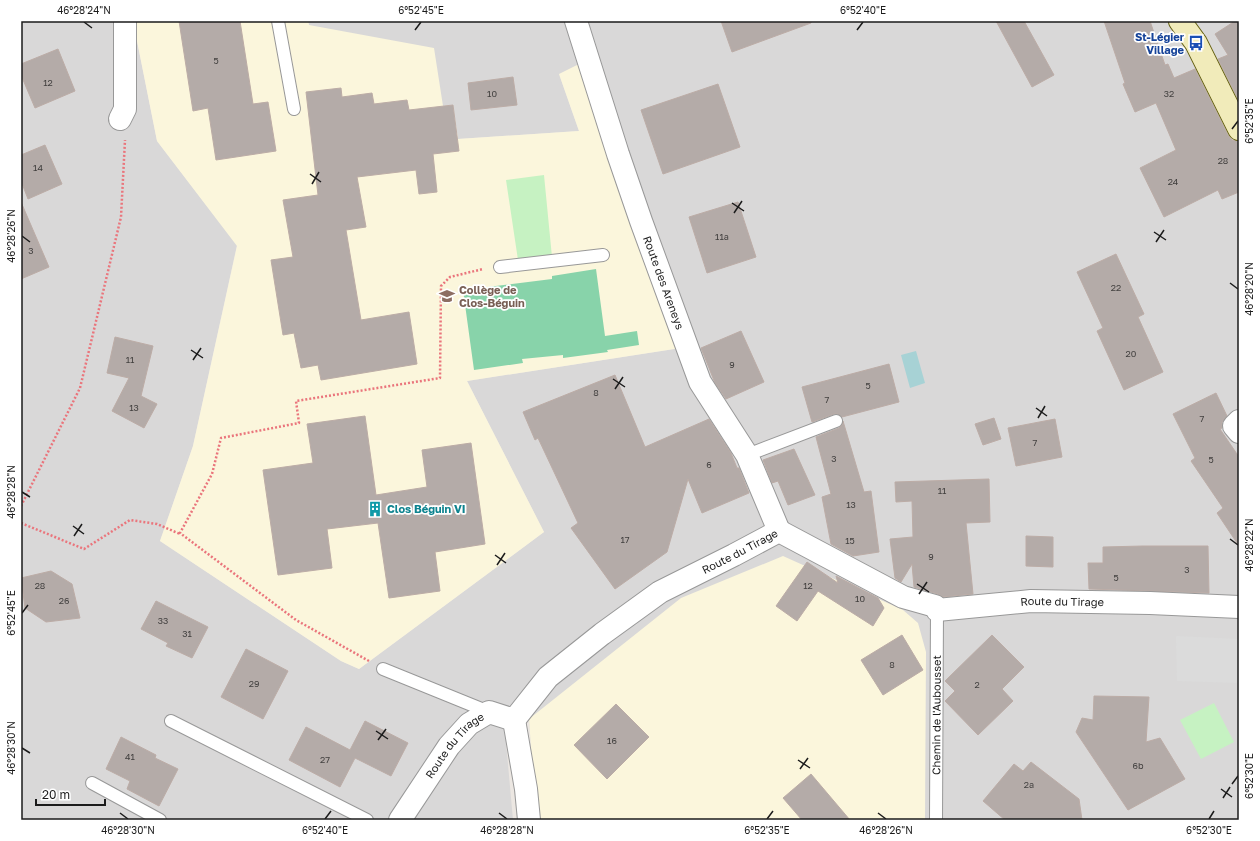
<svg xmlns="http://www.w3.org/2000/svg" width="1260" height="841" viewBox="0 0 1260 841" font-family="'Golos Text',sans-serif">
  <rect width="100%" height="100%" fill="#ece7e2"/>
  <!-- residential -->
  <path fill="#d9d8d8" d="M 21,21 L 133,21 L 157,141 L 237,245 L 193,446 L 160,541 L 341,661 L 359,669 L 544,532 L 467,381 L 687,347 L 559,74 L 579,131 L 458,139 L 453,105 L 443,106 L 309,25 L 308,21 L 1239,21 L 1239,820 L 536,820 L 529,719 L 506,742 L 513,820 L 21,820 Z"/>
  <!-- education -->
  <path fill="#fbf6dc" d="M 133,21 L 308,21 L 309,25 L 434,48 L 443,106 L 453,105 L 458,139 L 579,131 L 559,74 L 577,65 L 590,63 L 687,347 L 467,381 L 544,532 L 359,669 L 341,661 L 160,541 L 193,446 L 237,246 L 157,141 Z
    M 783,556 L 903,610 L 918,623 L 926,652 L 925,820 L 536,820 L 529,719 L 681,598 Z"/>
  <!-- park -->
  <path fill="#c6f2c2" d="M 544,175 L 552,257 L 518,260 L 506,180 Z
    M 1214,703 L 1234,742 L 1201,759 L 1180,720 Z"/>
  <!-- pitch -->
  <path fill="#88d3aa" d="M 596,269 L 605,336 L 637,331 L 639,345 L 607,350 L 608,352 L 563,358 L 563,355 L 522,359 L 523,363 L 474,370 L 463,290 L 552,279 L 552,276 Z"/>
  <!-- parking -->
  <path fill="#dbdbdb" d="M 1176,636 L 1239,639 L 1239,683 L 1177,681 Z"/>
  <!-- water -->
  <path fill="#a7d2d5" d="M 916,351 L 925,383 L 910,388 L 901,355 Z"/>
  <!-- building -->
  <path fill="#b4aba8" stroke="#bcaca6" d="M 179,21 L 240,21 L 253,104 L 268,102 L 276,151 L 216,160 L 208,108 L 193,111 Z
    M 721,21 L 811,21 L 811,23 L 732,52 Z
    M 996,21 L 1024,21 L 1054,75 L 1032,87 Z
    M 1104,21 L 1150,21 L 1165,65 L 1168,64 L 1174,78 L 1195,69 L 1228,135 L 1232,140 L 1239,141 L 1239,192 L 1222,199 L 1218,190 L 1164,217 L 1140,168 L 1176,150 L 1156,103 L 1135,112 L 1123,84 L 1125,83 Z
    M 1235,21 L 1239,21 L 1239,101 L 1218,59 L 1228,55 L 1215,34 Z
    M 58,49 L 75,91 L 35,108 L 21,75 L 21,64 Z
    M 513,77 L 517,105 L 471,110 L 468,83 Z
    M 718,84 L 740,147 L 663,174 L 641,110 Z
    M 341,88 L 342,97 L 372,93 L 374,104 L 407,100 L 409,110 L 453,105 L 459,151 L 433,154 L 437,192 L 419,194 L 416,170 L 357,177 L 366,227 L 346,230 L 361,320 L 409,312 L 417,364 L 321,380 L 318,365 L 301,368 L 294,333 L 283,335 L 271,260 L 293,257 L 283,200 L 318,195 L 306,92 Z
    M 45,145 L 62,184 L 28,199 L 21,181 L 21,155 Z
    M 21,202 L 49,267 L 21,279 Z
    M 738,202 L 756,257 L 707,273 L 689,217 Z
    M 1116,254 L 1144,314 L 1138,317 L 1163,372 L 1124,390 L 1097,331 L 1103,328 L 1077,272 Z
    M 741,331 L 764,382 L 726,399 L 715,383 L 701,348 Z
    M 115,337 L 153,346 L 141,396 L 157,404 L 144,428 L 112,411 L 129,378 L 107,373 Z
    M 889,364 L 899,402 L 842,417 L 838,414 L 834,414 L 812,422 L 802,387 Z
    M 615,375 L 645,447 L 709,419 L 731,453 L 737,468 L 739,468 L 749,493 L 702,513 L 688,479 L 667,552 L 615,589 L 571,528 L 578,523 L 538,438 L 535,440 L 523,412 Z
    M 1216,393 L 1227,416 L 1222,422 L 1222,428 L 1220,429 L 1239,457 L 1239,546 L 1217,513 L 1223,508 L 1191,461 L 1195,458 L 1173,414 Z
    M 365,416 L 376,495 L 427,487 L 422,450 L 471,443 L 485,544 L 435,552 L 440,591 L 389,598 L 378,523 L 327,529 L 332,568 L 278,575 L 263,470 L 313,463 L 307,424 Z
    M 994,418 L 1001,439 L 983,445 L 975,424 Z
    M 1055,419 L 1062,457 L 1016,466 L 1008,428 Z
    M 843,421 L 864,492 L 871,491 L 879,552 L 853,556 L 831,544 L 822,497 L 831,494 L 816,437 L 839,428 L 842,425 Z
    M 794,449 L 815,495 L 788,505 L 778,481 L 772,483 L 763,460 Z
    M 989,479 L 990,522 L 966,523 L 973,594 L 943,597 L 938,594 L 914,587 L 912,564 L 901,582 L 895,578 L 890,539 L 913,537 L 912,501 L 896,502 L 895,482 Z
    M 1026,536 L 1053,537 L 1053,567 L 1026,566 Z
    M 1143,546 L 1208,546 L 1209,593 L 1089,589 L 1088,563 L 1103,563 L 1103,547 Z
    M 807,562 L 838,583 L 836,576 L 878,598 L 884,608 L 873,626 L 818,591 L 797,621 L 776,606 Z
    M 51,571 L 72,584 L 80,618 L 46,622 L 25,608 L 21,578 Z
    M 156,601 L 208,627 L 192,658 L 166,646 L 168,643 L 141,629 Z
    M 902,635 L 923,670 L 883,695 L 861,660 Z
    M 992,635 L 1024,667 L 1002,689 L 1013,701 L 978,735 L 945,701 L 955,691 L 945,681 Z
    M 246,649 L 288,671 L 263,719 L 221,697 Z
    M 1094,696 L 1149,697 L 1146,742 L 1160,738 L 1185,779 L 1128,810 L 1076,732 L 1082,718 L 1093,720 Z
    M 616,704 L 649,737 L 607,779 L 574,745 Z
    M 365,721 L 408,743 L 391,776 L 355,758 L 340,787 L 289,760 L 306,727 L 350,750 Z
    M 121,737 L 156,755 L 155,758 L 178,769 L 159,806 L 127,789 L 130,781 L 106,769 Z
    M 1031,762 L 1079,799 L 1082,820 L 1005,820 L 983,801 L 1014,764 L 1023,771 Z
    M 811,774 L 850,820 L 802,820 L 783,798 Z"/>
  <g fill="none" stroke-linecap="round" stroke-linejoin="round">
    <defs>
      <g id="service">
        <path d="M 278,21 L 294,109"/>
        <path d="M 500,267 L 603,255"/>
        <path d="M 747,455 L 836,421"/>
        <path d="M 383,669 L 489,712"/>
        <path d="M 171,721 L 367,820"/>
        <path d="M 92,783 L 160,820"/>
        <path id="s1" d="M 936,820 L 937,610"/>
      </g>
      <g id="minor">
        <path id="s2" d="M 576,21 L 618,154 L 641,221 L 700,382 L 747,455 L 779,531"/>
        <path d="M 120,119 L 125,109 L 125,21"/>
        <path d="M 1239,421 L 1234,426 L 1239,432"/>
        <path d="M 514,720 L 526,789 L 529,820"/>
        <path id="s3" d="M 400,820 L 449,746 L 469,724 L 489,712 L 514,720 L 548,677 L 602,634 L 660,592 L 734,555 L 779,531 L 903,597 L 935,606 L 937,610 L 1031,601 L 1150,603 L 1239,607"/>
      </g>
      <path id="secondary" d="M 1180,21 L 1196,43 L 1239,129"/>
    </defs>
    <!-- service casing -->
    <use href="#service" stroke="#989898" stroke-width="14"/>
    <!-- minor casing -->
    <use href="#minor" stroke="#989898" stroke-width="24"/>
    <!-- secondary casing -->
    <use href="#secondary" stroke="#656010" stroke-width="24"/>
    <!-- path -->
    <path stroke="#ea757c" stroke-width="2.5" stroke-dasharray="2 2" stroke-linecap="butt" d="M 21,506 L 80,388 L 121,217 L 125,140
      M 21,523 L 84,549 L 130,520 L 157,524 L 180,534
      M 369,661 L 296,620 L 180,533 L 212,474 L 221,438 L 299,423 L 296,401 L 440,378 L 441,286 L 450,277 L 483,269"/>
    <!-- service -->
    <use href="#service" stroke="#fff" stroke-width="12"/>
    <!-- minor -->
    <use href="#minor" stroke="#fff" stroke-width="22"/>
    <!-- secondary -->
    <use href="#secondary" stroke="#f1ebba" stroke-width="22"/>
  </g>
  <!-- ticks -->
  <path fill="none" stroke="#1b1b1b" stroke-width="1.5" d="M 84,22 L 92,28M 415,30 L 421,22M 857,30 L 863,22M 1232,129 L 1238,121M 310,174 L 321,182M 312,184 L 319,172M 732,203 L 744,211M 734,213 L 742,201M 1154,232 L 1166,240M 22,236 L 30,242M 1156,242 L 1164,230M 1230,283 L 1238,289M 191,350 L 203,358M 193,360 L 201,348M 613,379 L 625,387M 615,389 L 623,377M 1036,408 L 1047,416M 1038,418 L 1045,406M 22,492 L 30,497M 73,526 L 84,534M 74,536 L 82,524M 1230,539 L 1238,545M 495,555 L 506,563M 497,565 L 505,553M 917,584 L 929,592M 919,594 L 927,582M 22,613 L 28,605M 376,731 L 388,739M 378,740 L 386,729M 22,748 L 30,753M 798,760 L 810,768M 800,769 L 808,758M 1232,784 L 1238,776M 1221,789 L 1232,797M 1223,798 L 1230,787M 120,813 L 128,819M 499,813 L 507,819M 878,813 L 886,819M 325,819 L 331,811M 767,819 L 773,811M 1209,819 L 1214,811"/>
  <!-- icons -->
  <defs>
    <symbol id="bus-bare" viewBox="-9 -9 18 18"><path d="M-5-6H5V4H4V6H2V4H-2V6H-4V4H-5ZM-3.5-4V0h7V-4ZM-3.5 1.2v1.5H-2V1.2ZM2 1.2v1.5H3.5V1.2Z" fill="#1a4fb4" stroke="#fff" stroke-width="2.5" paint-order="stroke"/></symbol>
    <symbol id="school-bare" viewBox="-9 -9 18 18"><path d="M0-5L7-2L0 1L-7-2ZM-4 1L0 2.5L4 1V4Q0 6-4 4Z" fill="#8d6e63" stroke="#fff" stroke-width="2.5" paint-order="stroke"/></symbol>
    <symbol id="building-bare" viewBox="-9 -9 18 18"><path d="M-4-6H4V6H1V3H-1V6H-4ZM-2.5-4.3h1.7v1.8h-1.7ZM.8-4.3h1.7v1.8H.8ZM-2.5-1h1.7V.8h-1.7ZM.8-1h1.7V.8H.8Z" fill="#0f9aa8" stroke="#fff" stroke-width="2.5" paint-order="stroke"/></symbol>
  </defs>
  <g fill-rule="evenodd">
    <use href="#bus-bare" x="1185" y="32" width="22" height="22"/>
    <use href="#school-bare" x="436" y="285" width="22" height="22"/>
    <use href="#building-bare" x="364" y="498" width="22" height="22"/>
  </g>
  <g text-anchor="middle" stroke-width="3.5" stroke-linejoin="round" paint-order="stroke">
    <!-- number labels -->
    <g font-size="9" fill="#413f3e">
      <text x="216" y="64">5</text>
      <text x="48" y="86">12</text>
      <text x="492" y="97">10</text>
      <text x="1169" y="97">32</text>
      <text x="1223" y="164">28</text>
      <text x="38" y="171">14</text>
      <text x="1173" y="185">24</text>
      <text x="722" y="240">11a</text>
      <text x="31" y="254">3</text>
      <text x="1116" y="291">22</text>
      <text x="1131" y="357">20</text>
      <text x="130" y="363">11</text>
      <text x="732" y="368">9</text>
      <text x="868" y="389">5</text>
      <text x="596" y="396">8</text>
      <text x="827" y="403">7</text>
      <text x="134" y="411">13</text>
      <text x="1202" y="422">7</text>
      <text x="1035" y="446">7</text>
      <text x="834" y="462">3</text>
      <text x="1211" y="463">5</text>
      <text x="709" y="468">6</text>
      <text x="942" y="494">11</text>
      <text x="851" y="508">13</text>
      <text x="625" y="543">17</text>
      <text x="850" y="544">15</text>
      <text x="931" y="560">9</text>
      <text x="1187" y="573">3</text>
      <text x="1116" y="581">5</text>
      <text x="40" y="589">28</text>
      <text x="808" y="589">12</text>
      <text x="860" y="602">10</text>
      <text x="64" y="604">26</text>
      <text x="163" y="624">33</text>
      <text x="187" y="637">31</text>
      <text x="892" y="668">8</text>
      <text x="254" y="687">29</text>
      <text x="977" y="688">2</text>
      <text x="612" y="744">16</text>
      <text x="130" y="760">41</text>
      <text x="325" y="763">27</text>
      <text x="1138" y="769">6b</text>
      <text x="1029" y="788">2a</text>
    </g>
    <!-- transit labels -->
    <g font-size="11" font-weight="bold" fill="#164399" stroke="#fff" text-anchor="end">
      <text x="1184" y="41">St-Légier<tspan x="1184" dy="13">Village</tspan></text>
    </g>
    <!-- street labels -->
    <g font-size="11" fill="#1b1b1b" stroke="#fff">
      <text dy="4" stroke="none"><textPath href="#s2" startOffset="276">Route des Areneys</textPath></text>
      <text dy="4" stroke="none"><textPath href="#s3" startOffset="453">Route du Tirage</textPath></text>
      <text dy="4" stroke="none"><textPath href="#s3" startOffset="801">Route du Tirage</textPath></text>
      <text dy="4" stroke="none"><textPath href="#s1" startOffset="105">Chemin de l'Aubousset</textPath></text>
      <text dy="4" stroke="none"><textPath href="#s3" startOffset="93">Route du Tirage</textPath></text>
    </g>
    <!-- education labels -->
    <g font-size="11" font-weight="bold" fill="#785e54" stroke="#fff" text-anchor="start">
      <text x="459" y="294">Collège de<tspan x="459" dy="13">Clos-Béguin</tspan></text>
    </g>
    <!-- culture labels -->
    <g font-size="11" font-weight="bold" fill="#0d838f" stroke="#fff" text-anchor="start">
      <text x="387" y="513">Clos Béguin VI</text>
    </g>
  </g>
  <!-- border -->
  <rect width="1260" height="841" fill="none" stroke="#ffffff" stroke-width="44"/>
  <!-- scale -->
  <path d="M36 799v6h69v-6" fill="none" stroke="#1b1b1b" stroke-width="2"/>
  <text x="42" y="799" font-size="12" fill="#1b1b1b" stroke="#ffffff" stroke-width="3" paint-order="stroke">20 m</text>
  <rect x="22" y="22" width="1216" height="797" fill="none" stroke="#1b1b1b" stroke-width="1.5"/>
  <g font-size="10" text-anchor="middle" fill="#1b1b1b">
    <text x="84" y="14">46°28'24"N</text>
    <text x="421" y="14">6°52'45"E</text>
    <text x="863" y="14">6°52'40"E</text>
    <text transform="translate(1249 121) rotate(-90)" y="4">6°52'35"E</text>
    <text transform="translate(11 236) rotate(-90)" y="4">46°28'26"N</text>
    <text transform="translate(1249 289) rotate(-90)" y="4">46°28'20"N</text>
    <text transform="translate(11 492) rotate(-90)" y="4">46°28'28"N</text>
    <text transform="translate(1249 545) rotate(-90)" y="4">46°28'22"N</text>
    <text transform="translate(11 613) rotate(-90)" y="4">6°52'45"E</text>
    <text transform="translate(11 748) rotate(-90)" y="4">46°28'30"N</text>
    <text transform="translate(1249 776) rotate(-90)" y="4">6°52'30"E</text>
    <text x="128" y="834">46°28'30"N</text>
    <text x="325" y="834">6°52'40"E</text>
    <text x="507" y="834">46°28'28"N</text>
    <text x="767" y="834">6°52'35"E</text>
    <text x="886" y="834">46°28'26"N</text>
    <text x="1209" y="834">6°52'30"E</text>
  </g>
</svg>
